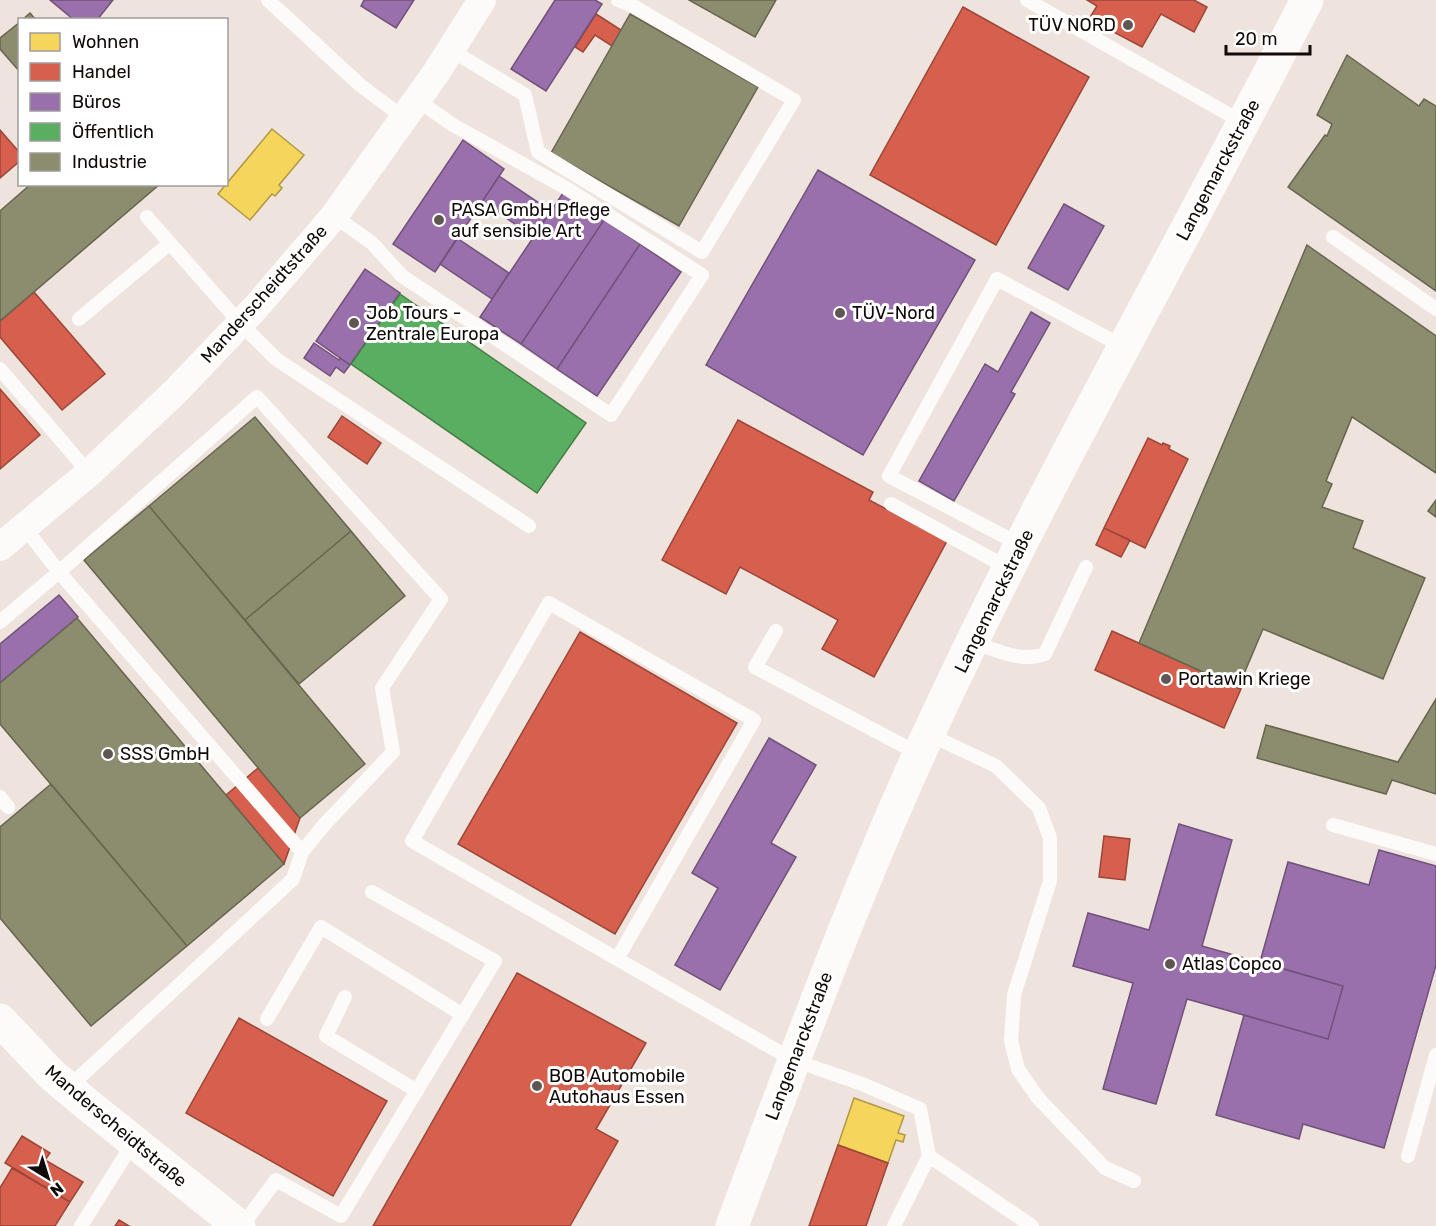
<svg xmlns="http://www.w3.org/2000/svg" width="1436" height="1226" viewBox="0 0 1436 1226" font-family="Rubik,sans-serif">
  <rect width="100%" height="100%" fill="#efe3de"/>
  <!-- homes -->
  <path fill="#f6d55c" stroke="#b19843" stroke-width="1.5" d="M 272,129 L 304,155 L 279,185 L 282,188 L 275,196 L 272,194 L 250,220 L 218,194 Z
    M 854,1098 L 904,1116 L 898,1133 L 905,1135 L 903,1142 L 896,1140 L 888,1163 L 838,1145 Z"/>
  <!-- shops -->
  <path fill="#d6604d" stroke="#9b4638" stroke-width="1.5" d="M 1087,0 L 1194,0 L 1207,7 L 1194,32 L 1161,14 L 1142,47 L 1089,19 L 1097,6 Z
    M 963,7 L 1089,77 L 996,245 L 870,175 Z
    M 596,14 L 621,30 L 612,46 L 595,35 L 583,52 L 575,47 Z
    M 0,130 L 20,153 L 20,161 L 0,178 Z
    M 34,292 L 105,374 L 62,410 L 0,337 L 0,321 Z
    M 0,389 L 40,435 L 0,469 Z
    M 342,416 L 381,443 L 367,464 L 328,437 Z
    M 738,420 L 873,492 L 869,500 L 947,541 L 874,677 L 822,649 L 838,620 L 740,567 L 726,594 L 662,560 Z
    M 1148,438 L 1162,445 L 1163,443 L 1170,446 L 1169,449 L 1188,459 L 1145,548 L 1104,528 Z
    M 1104,528 L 1130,540 L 1121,557 L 1096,545 Z
    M 1112,631 L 1241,689 L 1224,728 L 1095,670 Z
    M 580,632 L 737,723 L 615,934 L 458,844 Z
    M 258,768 L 300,818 L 284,864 L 226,795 Z
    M 1104,836 L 1130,839 L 1125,880 L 1099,877 Z
    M 517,973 L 646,1043 L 596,1129 L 618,1141 L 570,1226 L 373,1226 Z
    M 239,1018 L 387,1101 L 333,1196 L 186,1113 Z
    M 22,1136 L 50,1153 L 45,1160 L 83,1182 L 70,1202 L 5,1163 Z
    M 838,1145 L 888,1163 L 866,1226 L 809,1226 Z
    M 12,1168 L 70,1202 L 55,1226 L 0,1226 L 0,1188 Z
    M 119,1220 L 129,1226 L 115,1226 Z"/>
  <!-- offices -->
  <path fill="#9970ab" stroke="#70517a" stroke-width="1.5" d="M 50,0 L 113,0 L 97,20 L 74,20 Z
    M 364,0 L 414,0 L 396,28 L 361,6 Z
    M 555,0 L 595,0 L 602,4 L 546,91 L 511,69 Z
    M 463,140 L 504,169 L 435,272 L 393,244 Z
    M 818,170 L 975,260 L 863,455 L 706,365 Z
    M 499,176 L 551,211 L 533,236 L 482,202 Z
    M 563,193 L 604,220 L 521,344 L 480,317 Z
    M 1064,204 L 1104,226 L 1068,290 L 1028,268 Z
    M 604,220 L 640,244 L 557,369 L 521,344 Z
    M 457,238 L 509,273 L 492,299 L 440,264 Z
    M 640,244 L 681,272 L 597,396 L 557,369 Z
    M 365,269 L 400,293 L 350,365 L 316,341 Z
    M 1031,312 L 1050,323 L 1011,392 L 1015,394 L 954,501 L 919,481 L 985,364 L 998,372 Z
    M 314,343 L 339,360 L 340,358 L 350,365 L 344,373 L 336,367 L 330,376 L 304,358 Z
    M 59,595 L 78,617 L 0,683 L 0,644 Z
    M 769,738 L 816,765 L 771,843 L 796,857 L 720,990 L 675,965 L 718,888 L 692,873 Z
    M 1179,824 L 1232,840 L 1202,946 L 1343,986 L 1328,1039 L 1187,999 L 1156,1104 L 1103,1089 L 1133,983 L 1073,966 L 1088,913 L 1149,930 Z
    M 1379,850 L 1436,866 L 1436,965 L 1384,1148 L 1303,1124 L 1299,1139 L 1216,1115 L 1244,1015 L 1328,1039 L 1343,986 L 1260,962 L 1288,862 L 1369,885 Z"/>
  <!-- public -->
  <path fill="#5aae61" stroke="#447d46" stroke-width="1.5" d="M 400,294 L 586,423 L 537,493 L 351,364 Z"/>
  <!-- industry -->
  <path fill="#8c8c6e" stroke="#67654f" stroke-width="1.5" d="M 689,0 L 776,0 L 755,37 Z
    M 30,13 L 36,20 L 22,20 Z
    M 630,14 L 758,87 L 679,226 L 551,153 Z
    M 20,22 L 20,72 L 0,49 L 0,38 Z
    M 1347,55 L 1419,106 L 1424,99 L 1436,106 L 1436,291 L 1288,187 L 1325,135 L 1327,136 L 1332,124 L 1317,115 Z
    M 31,184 L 160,184 L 0,321 L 0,211 Z
    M 1307,245 L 1436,336 L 1436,473 L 1352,417 L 1326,481 L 1332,484 L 1322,507 L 1363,521 L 1353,548 L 1425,578 L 1383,679 L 1263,629 L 1238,688 L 1139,643 Z
    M 255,417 L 351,531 L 245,620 L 149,506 Z
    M 1436,500 L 1436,517 L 1428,511 Z
    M 149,506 L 365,764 L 300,818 L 84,560 Z
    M 351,531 L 405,596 L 299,684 L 245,620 Z
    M 77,618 L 284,864 L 187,946 L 0,724 L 0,683 Z
    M 1436,699 L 1436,794 L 1392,780 L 1386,794 L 1257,758 L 1266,725 L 1398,762 Z
    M 51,784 L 187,946 L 91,1026 L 0,918 L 0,827 Z"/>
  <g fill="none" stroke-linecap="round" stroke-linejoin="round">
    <!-- lane -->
    <path stroke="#fdfbfa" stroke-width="14" d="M 268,0 L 360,85 L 404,118
      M 1027,0 L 1244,123
      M 451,50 L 525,95 L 538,152 L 702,252 L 794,100 L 633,6 L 618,0
      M 334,216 L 372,243 L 402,276 L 611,415 L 702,275 L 566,188 L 453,125 L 417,100
      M 147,217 L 240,323 L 276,359 L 529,526
      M 1333,237 L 1436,309
      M 79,319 L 170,243
      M 0,369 L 89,473
      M 891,504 L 1010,569
      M 25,528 L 59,572 L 302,852
      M 1021,545 L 889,476 L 997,279 L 1124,347
      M 0,622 L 59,572 L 257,397 L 441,599 L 382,688 L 393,752 L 324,825 L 302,852 L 293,879 L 68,1088
      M 776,631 L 755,667 L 919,754
      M 973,642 C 997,650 1020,663 1045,654 L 1086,567
      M 928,734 L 996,766 L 1039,808 L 1050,838 L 1050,881 L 1014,995 L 1011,1041 L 1018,1069 L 1038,1098 L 1105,1168 L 1134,1181
      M 0,797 L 8,807
      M 1333,825 L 1436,854
      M 617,959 L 754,720 L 549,603 L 412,841 L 793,1060 L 862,1084 L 920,1109 L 929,1156 L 1032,1226
      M 345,997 L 326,1036 L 417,1091
      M 267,1019 L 321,927 L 463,1015
      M 1408,1156 L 1436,1055
      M 81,1226 L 133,1143
      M 242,1226 L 276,1180 L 341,1216 L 495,961 L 372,892
      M 894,1226 L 929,1156"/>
    <!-- street -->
    <path stroke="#fdfbfa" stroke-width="28" d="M 0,547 L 89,473 L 176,391 L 257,306 L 334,216 L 436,73 L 482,0"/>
    <!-- secondary -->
    <path stroke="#fdfbfa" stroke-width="33" d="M 0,1020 L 52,1075 L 88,1105 L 239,1226
      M 732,1226 C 793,1062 853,898 926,739 C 1042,487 1181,247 1307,0"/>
  </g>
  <!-- markers -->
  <g fill="#5f5653" stroke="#fff" stroke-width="2">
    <circle cx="1128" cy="25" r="6"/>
    <circle cx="439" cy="220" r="6"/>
    <circle cx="840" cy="313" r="6"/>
    <circle cx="354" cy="323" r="6"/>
    <circle cx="1166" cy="679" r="6"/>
    <circle cx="108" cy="754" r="6"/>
    <circle cx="1170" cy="964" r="6"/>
    <circle cx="537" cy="1086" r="6"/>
  </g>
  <g text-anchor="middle" stroke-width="6" stroke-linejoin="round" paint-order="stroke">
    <!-- poi labels -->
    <g font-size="18" fill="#110a08" stroke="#fff" text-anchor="start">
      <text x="1116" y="31" text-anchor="end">TÜV NORD</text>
      <text x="451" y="216">PASA GmbH Pflege<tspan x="451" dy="21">auf sensible Art</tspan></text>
      <text x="366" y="319">Job Tours -<tspan x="366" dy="21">Zentrale Europa</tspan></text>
      <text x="852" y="319">TÜV-Nord</text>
      <text x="1178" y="685">Portawin Kriege</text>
      <text x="120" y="760">SSS GmbH</text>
      <text x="1182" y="970">Atlas Copco</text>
      <text x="549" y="1082">BOB Automobile<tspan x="549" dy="21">Autohaus Essen</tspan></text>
    </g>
    <!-- street labels -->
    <g font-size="18" fill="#110a08" stroke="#fff">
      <text transform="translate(1218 170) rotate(-62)" y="6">Langemarckstraße</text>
      <text transform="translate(264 294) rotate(-48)" y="6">Manderscheidtstraße</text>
      <text transform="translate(994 601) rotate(-64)" y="6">Langemarckstraße</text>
      <text transform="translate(799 1046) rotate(-69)" y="6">Langemarckstraße</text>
      <text transform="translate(116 1126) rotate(40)" y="6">Manderscheidtstraße</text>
    </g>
  </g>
  <!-- legend -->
  <rect x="18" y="18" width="210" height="168" fill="#ffffff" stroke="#a09d9c" stroke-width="1.5"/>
  <rect x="30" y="33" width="30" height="18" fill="#f6d55c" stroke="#a09d9c" stroke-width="1.5"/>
  <text x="72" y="48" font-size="18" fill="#110a08">Wohnen</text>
  <rect x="30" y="63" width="30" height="18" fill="#d6604d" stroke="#a09d9c" stroke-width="1.5"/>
  <text x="72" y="78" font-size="18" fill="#110a08">Handel</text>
  <rect x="30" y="93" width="30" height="18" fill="#9970ab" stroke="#a09d9c" stroke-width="1.5"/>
  <text x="72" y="108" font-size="18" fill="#110a08">Büros</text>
  <rect x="30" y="123" width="30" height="18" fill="#5aae61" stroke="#a09d9c" stroke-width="1.5"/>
  <text x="72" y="138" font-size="18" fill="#110a08">Öffentlich</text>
  <rect x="30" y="153" width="30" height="18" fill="#8c8c6e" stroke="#a09d9c" stroke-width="1.5"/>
  <text x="72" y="168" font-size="18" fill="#110a08">Industrie</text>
  <!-- north arrow -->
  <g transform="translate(48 1178) rotate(142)" stroke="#ffffff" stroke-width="4.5" paint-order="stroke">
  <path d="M0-4.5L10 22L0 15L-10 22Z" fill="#110a08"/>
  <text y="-9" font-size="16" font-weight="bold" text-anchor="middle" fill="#110a08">N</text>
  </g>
  <!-- scale -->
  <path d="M1226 45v9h84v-9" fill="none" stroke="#110a08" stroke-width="3"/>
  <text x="1235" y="45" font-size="18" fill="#110a08" stroke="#ffffff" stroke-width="4.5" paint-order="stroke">20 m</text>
</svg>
